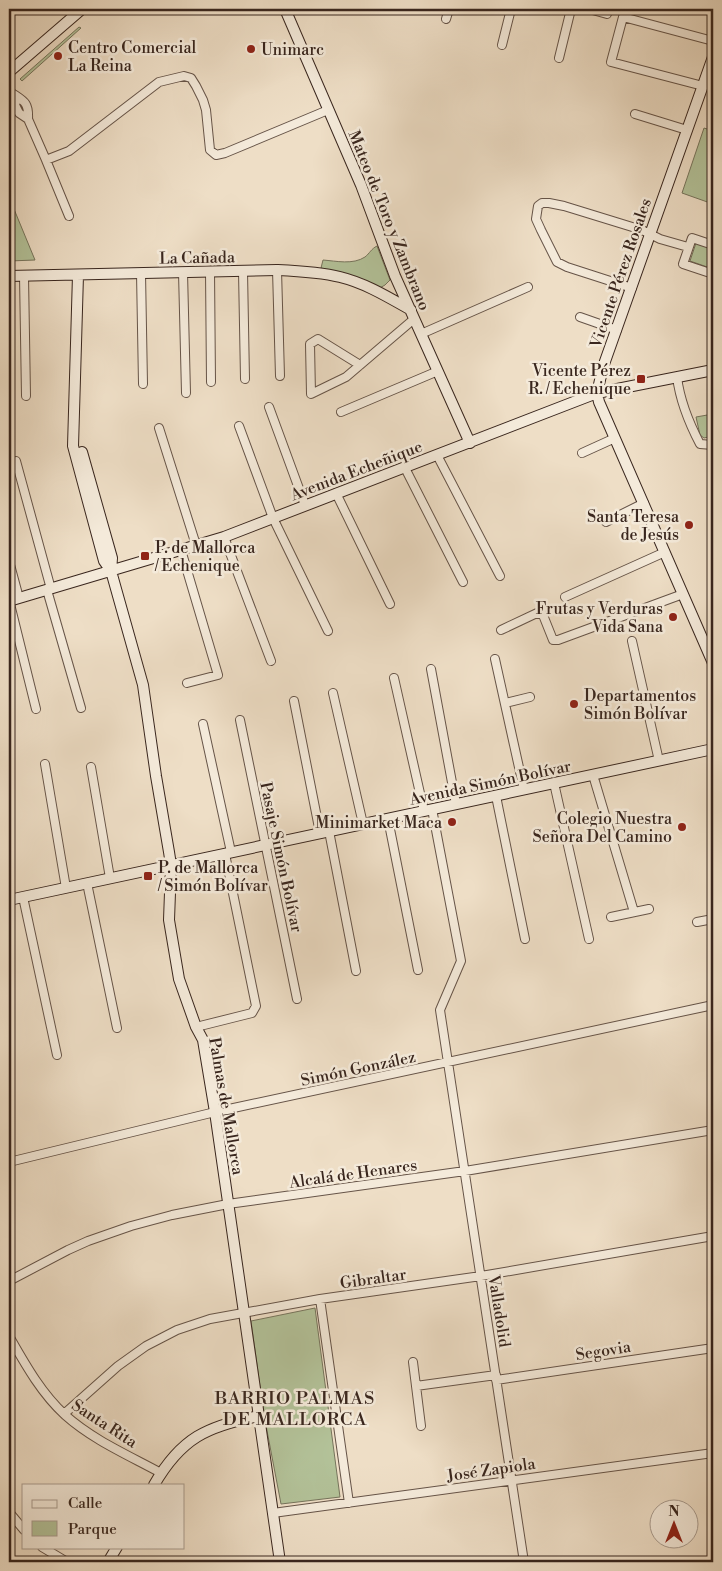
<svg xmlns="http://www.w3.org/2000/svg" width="722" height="1571" viewBox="0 0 722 1571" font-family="'Libre Bodoni',serif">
  <rect width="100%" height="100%" fill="#eedec6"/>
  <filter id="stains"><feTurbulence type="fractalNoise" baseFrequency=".004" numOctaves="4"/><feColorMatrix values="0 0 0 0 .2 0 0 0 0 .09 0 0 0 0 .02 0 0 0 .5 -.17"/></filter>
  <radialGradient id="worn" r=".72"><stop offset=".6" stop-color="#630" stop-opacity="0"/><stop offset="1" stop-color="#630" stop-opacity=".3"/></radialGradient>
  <!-- green -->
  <path fill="#b3c299" stroke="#76745c" d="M 79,27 L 81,28 L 22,81 L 20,79 Z
    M 704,128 L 713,131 L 713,204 L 682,193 Z
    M 9,197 L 35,260 L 9,261 Z
    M 696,243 L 713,249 L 713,269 L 690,261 Z
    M 377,246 L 390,280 L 385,285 L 378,289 L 351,276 L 321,268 L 323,260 C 336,261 353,265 365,257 C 370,253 371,249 377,246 Z
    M 713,414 L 713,436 L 704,438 L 700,435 L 696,417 Z
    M 315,1308 L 340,1497 L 281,1504 L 264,1415 L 251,1321 Z"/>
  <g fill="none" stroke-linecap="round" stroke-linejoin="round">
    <defs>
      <path id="street" d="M 589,9 L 607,14
        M 446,19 L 449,9
        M 502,45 L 511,9
        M 559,58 L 571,9
        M 703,86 L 611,62 L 623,17 L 713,41
        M 9,91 C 23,101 29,101 28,119
        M 17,97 L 15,105 L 19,113 L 28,119 L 46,160 L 69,151 L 159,82 L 184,76 L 191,78 L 196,86 L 203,100 L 206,110 L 210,150 L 216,155 L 225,153 L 328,110
        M 635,114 L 687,130
        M 46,160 L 69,216
        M 713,245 L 692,238 L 683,264 L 713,274
        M 277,270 L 280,376
        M 210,271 L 211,382
        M 243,271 L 245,379
        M 183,272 L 186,393
        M 141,273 L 143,384
        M 24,276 L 26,396
        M 632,288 L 567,267 L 557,262 L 541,230 L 536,219 L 538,206 L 542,203 L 549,203 L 564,206 L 642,230 L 660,239 L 688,247
        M 580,317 L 617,330
        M 421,334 L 528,287
        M 360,365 L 318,339 L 310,344 L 311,394 L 346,377 L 414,319
        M 677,377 C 680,401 689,423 700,444 L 713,445
        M 269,407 L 305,505
        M 341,412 L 438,371
        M 239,426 L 273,518 L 328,631
        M 159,428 L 196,545
        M 582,453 L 615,438
        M 437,455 L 500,576
        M 16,461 L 51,589
        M 405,468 L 463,582
        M 336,493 L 390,604
        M 606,522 L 644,503
        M 224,537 L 271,661
        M 181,550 L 218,675 L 187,683
        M 9,561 L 19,598
        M 47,590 L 81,708
        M 565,597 L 665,552
        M 9,600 L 36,709
        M 501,630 L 537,613 L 543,615 L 553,640 L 558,640 L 683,594
        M 632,641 L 659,761
        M 495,659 L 524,790
        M 431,669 L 456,804
        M 394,678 L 424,811
        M 333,693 L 363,824
        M 294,701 L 320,833
        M 505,703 L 530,697
        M 240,720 L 297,999
        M 203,724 L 231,852
        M 45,764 L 66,888
        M 91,767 L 110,878
        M 593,775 L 634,912
        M 554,783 L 589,939
        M 496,796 L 525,939
        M 432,809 L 461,961 L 440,1010 L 524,1562
        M 388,819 L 418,970
        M 329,831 L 356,971
        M 87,883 L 117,1028
        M 23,897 L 57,1055
        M 611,917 L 649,909
        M 697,922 L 713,919
        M 196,1027 L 252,1013 L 256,1006 L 225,854
        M 9,1162 L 215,1112 L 713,1005
        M 9,1281 L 68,1250 L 88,1241 L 131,1226 L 172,1215 L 228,1204 L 465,1171 L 713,1130
        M 320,1299 L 349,1503
        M 9,1336 C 25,1364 41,1393 65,1415 C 93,1440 128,1455 161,1473
        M 413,1362 L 421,1426
        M 496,1380 L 713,1348
        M 416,1386 L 496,1375
        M 64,1414 L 118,1366 L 146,1346 L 177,1330 L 210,1319 L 320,1299 L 481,1276 L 713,1236
        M 9,1512 L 24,1530
        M 273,1513 L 713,1453
        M 42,1547 L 67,1562"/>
      <path id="secondary" d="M 285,9 L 361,185 L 395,276 L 470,443
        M 713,57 L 603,367 L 597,393 L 599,402 L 713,663
        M 9,72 L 82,9
        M 78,275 L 73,446 L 104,561 L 111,571 L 143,685 L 156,776 L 169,852 L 171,865 L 169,920 L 179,979 L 196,1027 L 203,1040 L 215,1112 L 280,1562
        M 9,276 L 277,270 C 298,271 320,272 340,277 C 365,283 388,297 411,310
        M 82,452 L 112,558 L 111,571
        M 9,601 L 224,537 L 597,393 L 713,370
        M 9,900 L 713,749
        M 154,1485 C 181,1438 207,1426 259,1416
        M 108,1562 L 117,1547"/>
    </defs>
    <!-- street casing -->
    <use href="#street" stroke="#665448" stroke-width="10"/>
    <!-- secondary casing -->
    <use href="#secondary" stroke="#39261e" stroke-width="12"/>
    <!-- street -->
    <use href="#street" stroke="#f4eada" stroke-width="8"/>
    <!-- secondary -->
    <use href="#secondary" stroke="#f4eada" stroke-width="10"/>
  </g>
  <!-- markers -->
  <g fill="#8f2418" stroke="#f4eada" stroke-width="2">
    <circle cx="251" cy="49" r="5"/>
    <circle cx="58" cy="56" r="5"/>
    <rect x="636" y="374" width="10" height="10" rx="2.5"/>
    <circle cx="689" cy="525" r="5"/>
    <rect x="140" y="551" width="10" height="10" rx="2.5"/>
    <circle cx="673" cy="617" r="5"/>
    <circle cx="574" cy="704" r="5"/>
    <circle cx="452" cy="822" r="5"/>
    <circle cx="682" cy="827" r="5"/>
    <rect x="143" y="871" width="10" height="10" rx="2.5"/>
  </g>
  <g text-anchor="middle" stroke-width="5" stroke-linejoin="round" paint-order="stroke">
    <!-- poi labels -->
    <g font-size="16" fill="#39261e" stroke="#f4eada" text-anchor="start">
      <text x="68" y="53">Centro Comercial<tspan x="68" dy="18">La Reina</tspan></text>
      <text x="261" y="55">Unimarc</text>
      <text x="631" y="376" text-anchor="end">Vicente Pérez<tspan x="631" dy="18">R. / Echenique</tspan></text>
      <text x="679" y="522" text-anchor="end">Santa Teresa<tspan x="679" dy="18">de Jesús</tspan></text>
      <text x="155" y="553">P. de Mallorca<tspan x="155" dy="18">/ Echenique</tspan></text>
      <text x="663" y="614" text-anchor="end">Frutas y Verduras<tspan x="663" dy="18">Vida Sana</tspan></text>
      <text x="584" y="701">Departamentos<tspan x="584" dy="18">Simón Bolívar</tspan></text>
      <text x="672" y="824" text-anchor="end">Colegio Nuestra<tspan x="672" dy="18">Señora Del Camino</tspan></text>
      <text x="442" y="828" text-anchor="end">Minimarket Maca</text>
      <text x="158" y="873">P. de Mallorca<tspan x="158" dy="18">/ Simón Bolívar</tspan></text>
    </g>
    <!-- street labels -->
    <g font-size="16" fill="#39261e" stroke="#f4eada">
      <text transform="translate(390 220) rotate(68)" y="6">Mateo de Toro y Zambrano</text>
      <text transform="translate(197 257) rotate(-1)" y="6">La Cañada</text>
      <text transform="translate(620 273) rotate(-71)" y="6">Vicente Pérez Rosales</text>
      <text transform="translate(356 470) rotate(-21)" y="6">Avenida Echeñique</text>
      <text transform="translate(490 782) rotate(-12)" y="6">Avenida Simón Bolívar</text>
      <text transform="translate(282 857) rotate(78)" y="6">Pasaje Simón Bolívar</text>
      <text transform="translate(358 1068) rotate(-12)" y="6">Simón González</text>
      <text transform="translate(227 1106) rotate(80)" y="6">Palmas de Mallorca</text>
      <text transform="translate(353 1173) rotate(-8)" y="6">Alcalá de Henares</text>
      <text transform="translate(373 1278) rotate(-8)" y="6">Gibraltar</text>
      <text transform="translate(500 1311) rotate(81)" y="6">Valladolid</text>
      <text transform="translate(603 1350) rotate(-9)" y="6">Segovia</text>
      <text transform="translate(105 1423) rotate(33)" y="6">Santa Rita</text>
      <text transform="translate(491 1469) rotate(-8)" y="6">José Zapiola</text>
    </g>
    <!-- neighbourhood labels -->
    <g font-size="18" letter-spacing="1" fill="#39261e" stroke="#f4eada">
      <text x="295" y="1404">BARRIO PALMAS<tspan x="295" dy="21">DE MALLORCA</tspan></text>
    </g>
  </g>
  <!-- margin -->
  <rect width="722" height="1571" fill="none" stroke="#eedec6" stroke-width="30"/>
  <rect x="10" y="10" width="702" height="1551" fill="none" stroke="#39261e" stroke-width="2.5"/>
  <rect x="15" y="15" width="692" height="1541" fill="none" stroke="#39261e"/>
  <!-- legend -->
  <rect x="22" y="1484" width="162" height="65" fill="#f4eada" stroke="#a99c8f"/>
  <rect x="32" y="1500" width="25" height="8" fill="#f4eada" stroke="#a99c8f"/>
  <text x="68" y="1508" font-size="15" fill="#39261e">Calle</text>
  <rect x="32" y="1521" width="25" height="15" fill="#b3c299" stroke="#a99c8f"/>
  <text x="68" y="1534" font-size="15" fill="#39261e">Parque</text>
  <!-- north arrow -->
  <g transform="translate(674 1524)"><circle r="24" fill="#f4eada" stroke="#a99c8f"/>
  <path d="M0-4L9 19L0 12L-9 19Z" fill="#8f2418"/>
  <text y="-8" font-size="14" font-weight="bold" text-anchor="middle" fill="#39261e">N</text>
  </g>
  <rect width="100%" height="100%" filter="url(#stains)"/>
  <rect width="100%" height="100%" fill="url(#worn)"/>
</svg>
